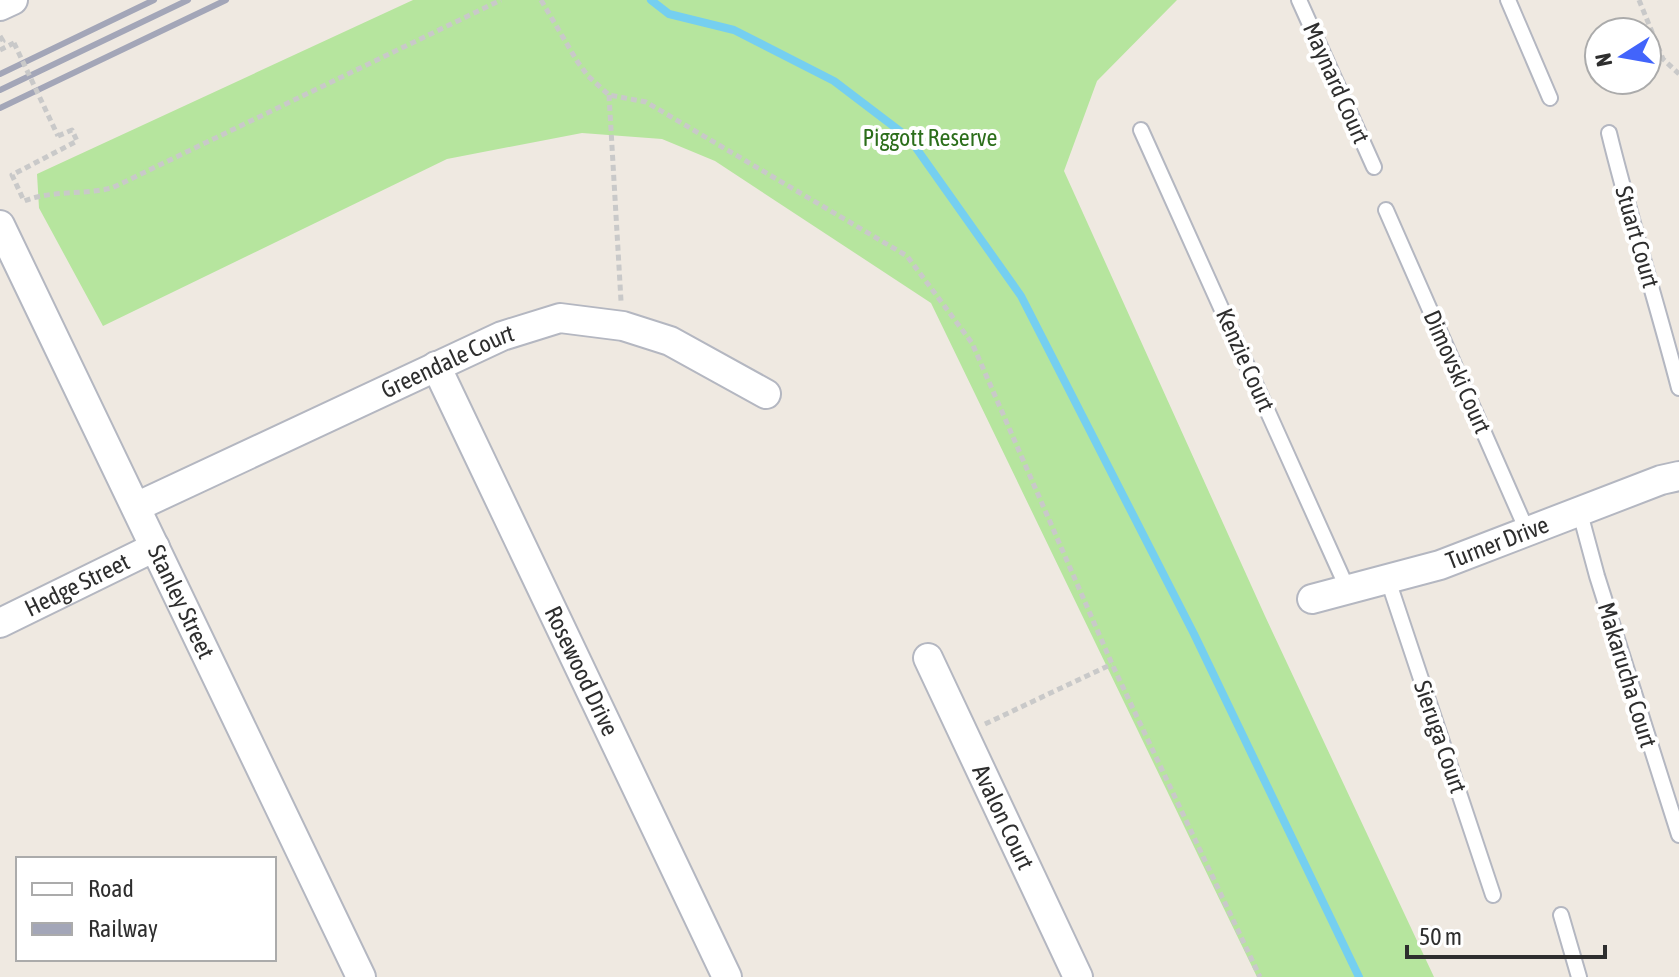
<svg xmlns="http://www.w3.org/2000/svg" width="1679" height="977" viewBox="0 0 1679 977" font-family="'Asap Condensed',sans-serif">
  <rect width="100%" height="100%" fill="#efe9e1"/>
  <!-- grass -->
  <path fill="#b6e59e" d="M 413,0 L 1177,0 L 1097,81 L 1064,171 L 1265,616 L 1434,977 L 1257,977 L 931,303 L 715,161 L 662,139 L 582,133 L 447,159 L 103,326 L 39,208 L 37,174 Z"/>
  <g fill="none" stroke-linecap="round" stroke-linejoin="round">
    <!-- stream -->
    <path stroke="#75cff0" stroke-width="8" d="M 651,0 L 669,14 L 734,30 L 834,81 L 909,138 L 1021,296 L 1194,634 L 1359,977"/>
    <defs>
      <path id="lane" d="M 1299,0 L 1374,167
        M 1508,0 L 1550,98
        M 1141,130 L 1348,590
        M 1609,133 C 1630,219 1657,303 1679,388
        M 1386,210 L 1528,533
        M 1580,513 L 1597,576 L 1679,835
        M 1388,580 L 1493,895
        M 1561,915 L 1579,977"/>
      <g id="street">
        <path d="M 0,6 L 13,0"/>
        <path id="s1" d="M 0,225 L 361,977"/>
        <path id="s2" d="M 436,366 L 727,977"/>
        <path id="s3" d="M 136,507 L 502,336 L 560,318 L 623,326 L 670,341 L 766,394"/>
        <path id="s4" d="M 1312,599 L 1440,565 L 1661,480 L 1679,476"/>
        <path id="s5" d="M 0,623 L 155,547"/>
        <path id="s6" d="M 928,658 L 1078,977"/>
      </g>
    </defs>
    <!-- lane casing -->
    <use href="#lane" stroke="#b4b7c1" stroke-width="18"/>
    <!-- street casing -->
    <use href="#street" stroke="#b4b7c1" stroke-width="32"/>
    <!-- path -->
    <path stroke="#c9c9c9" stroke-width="5" stroke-dasharray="6 4" stroke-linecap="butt" d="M 541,0 L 577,61 L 588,76 L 609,95 L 646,102 L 907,256 L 972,343 L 1112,664 L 1260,977
      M 1639,0 L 1663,59 L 1679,74
      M 0,36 L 3,41 L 0,43
      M 0,50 L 14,43
      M 609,95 L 621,301
      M 58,136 L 72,130 L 77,141 L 12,175 L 24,201 C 52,190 82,195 112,188 L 501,0
      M 985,724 L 1112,664"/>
    <!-- lane -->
    <use href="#lane" stroke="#fff" stroke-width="14"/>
    <!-- street -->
    <use href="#street" stroke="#fff" stroke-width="28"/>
    <!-- rail -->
    <path stroke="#a3a6b8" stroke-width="6" d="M 0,74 L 154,0
      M 0,90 L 188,0
      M 0,108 L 226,0"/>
    <!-- path-bridge -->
    <path stroke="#c9c9c9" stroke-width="5" stroke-dasharray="6 4" stroke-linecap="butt" d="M 14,43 L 58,136"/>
  </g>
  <g text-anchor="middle" stroke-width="8" stroke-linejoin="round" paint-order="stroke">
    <!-- street labels -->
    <g font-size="24" fill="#2e2e2e" stroke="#fff">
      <text transform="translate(1336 83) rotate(66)" y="8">Maynard Court</text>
      <text transform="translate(1637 237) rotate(74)" y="8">Stuart Court</text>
      <text transform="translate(1245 360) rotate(66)" y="8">Kenzie Court</text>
      <text dy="8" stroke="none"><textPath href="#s3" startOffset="344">Greendale Court</textPath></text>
      <text transform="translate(1457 372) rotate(66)" y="8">Dimovski Court</text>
      <text dy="8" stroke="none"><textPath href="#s4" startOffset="194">Turner Drive</textPath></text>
      <text dy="8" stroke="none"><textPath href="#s5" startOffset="86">Hedge Street</textPath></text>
      <text dy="8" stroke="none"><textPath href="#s1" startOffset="418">Stanley Street</textPath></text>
      <text dy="8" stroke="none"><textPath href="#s2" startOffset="338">Rosewood Drive</textPath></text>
      <text transform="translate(1627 675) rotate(73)" y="8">Makarucha Court</text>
      <text transform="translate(1440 737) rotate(71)" y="8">Sieruga Court</text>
      <text dy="8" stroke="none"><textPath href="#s6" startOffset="176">Avalon Court</textPath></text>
    </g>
    <!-- park labels -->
    <g font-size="24" fill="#2c6e1b" stroke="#fff">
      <text x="930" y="146">Piggott Reserve</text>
    </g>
  </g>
  <!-- legend -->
  <rect x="16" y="857" width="260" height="104" fill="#ffffff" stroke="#ababab" stroke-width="2"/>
  <rect x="32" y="883" width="40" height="12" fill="#ffffff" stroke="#ababab" stroke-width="2"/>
  <text x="88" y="897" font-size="24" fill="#2e2e2e">Road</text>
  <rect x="32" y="923" width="40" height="12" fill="#a3a6b8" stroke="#ababab" stroke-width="2"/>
  <text x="88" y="937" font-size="24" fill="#2e2e2e">Railway</text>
  <!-- north arrow -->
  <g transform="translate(1623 56) rotate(259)"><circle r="38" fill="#ffffff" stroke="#ababab" stroke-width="2"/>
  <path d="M0-6L14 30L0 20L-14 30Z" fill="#4264fb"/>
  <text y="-12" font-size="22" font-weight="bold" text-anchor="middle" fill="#2e2e2e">N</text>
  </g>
  <!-- scale -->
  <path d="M1407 945v12h198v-12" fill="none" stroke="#2e2e2e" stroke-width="4"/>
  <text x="1419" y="945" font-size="24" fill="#2e2e2e" stroke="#ffffff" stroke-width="6" paint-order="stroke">50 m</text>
</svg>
